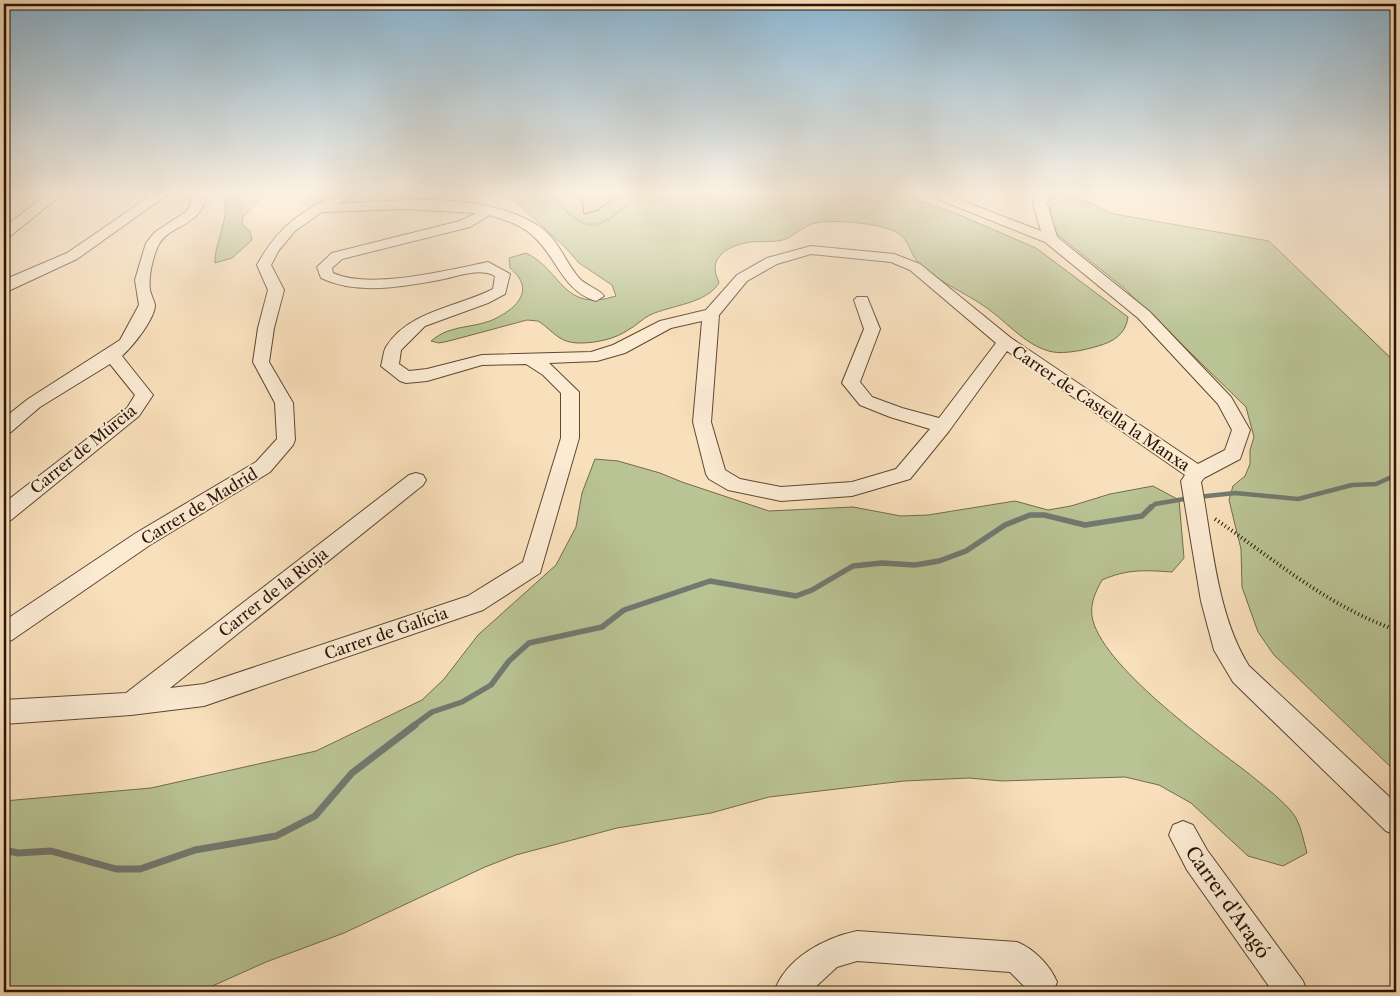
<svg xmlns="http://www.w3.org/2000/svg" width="1400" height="996" viewBox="0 0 1400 996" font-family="'Libre Caslon Text',serif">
  <rect width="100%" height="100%" fill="#f9e0bc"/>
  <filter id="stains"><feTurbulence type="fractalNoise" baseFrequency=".004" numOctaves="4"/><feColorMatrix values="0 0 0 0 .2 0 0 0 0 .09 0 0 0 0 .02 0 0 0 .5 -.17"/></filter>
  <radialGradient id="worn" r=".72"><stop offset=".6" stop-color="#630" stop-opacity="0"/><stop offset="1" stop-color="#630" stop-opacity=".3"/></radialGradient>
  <!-- green -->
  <path fill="#b9c394" stroke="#726c4c" d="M 222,192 L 268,192 L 243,217 L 242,225 L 250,231 L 252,240 L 232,258 L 215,263 C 214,242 233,214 222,192 Z
    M 513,192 L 897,193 L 950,211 L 1036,248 L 1128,317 C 1126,334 1113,342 1098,346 C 1085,350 1066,354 1053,352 C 1027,347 1008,323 987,308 C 966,293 940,283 921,265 C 906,252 913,236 886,228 C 870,223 831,219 815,223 C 804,226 797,233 788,238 C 779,243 762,241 751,242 C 736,244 715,251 715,269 C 715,274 718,279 719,283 C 706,304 671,305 650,315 C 642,319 636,326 628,330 C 615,339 596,343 580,343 C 558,343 554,331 538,321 L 527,320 L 449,341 L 439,343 L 431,341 C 436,337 442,333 448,331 C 462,326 477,326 490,321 C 516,310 537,290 510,268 L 509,258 L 526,253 C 563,271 562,313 616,296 L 612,285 L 579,263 L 564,246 L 518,204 L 512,197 Z
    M 1053,192 L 1065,192 L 1114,214 L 1269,241 L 1396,363 L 1396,772 L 1274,655 L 1258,632 L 1242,587 L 1241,549 L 1229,500 L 1233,486 L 1245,476 L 1250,464 L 1250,450 L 1254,437 L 1246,407 L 1124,288 L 1058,235 C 1050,221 1048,208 1053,192 Z
    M 595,459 L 618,461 L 660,473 L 682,482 L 769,511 L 853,507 L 901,516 L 928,515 L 1015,501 L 1048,510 L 1071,506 L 1110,494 L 1153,486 L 1179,500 L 1184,558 L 1172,572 C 1145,570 1127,569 1102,580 C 1096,591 1090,603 1092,616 C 1099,664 1209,743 1248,773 C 1261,784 1290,805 1297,820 C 1302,830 1304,843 1307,853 L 1283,866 L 1248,856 L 1191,803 L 1159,785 L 1125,777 L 1002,781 L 969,778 L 904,781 L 769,797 L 711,813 L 617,828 L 516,855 L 485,867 L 344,933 L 266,962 L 199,992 L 4,992 L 4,801 L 151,788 L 316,751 L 422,700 L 444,679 L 478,635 L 556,565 L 576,527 L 582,493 Z"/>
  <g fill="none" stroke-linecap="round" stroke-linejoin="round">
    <!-- stream-far2 -->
    <path stroke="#717970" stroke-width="4.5" d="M 1198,497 L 1235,493 L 1298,499 L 1352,485 L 1376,484 L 1396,475
      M 1150,509 L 1155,504 L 1190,498"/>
    <!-- stream-far1 -->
    <path stroke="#717970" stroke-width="5.5" d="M 413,726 L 432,712 L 462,702 L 491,685 L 509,661 L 529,643 L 602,627 L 624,610 L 710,581 L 796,596 L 812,590 L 853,566 L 882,563 L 915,565 L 939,561 L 966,551 L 1005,525 L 1030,515 L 1044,515 L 1085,525 L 1142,516 L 1151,507"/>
    <!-- stream -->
    <path stroke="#717970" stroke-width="7" d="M 4,850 L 18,853 L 51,851 L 116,869 L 140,869 L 195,850 L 276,836 L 315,816 L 352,773 L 415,725"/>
  </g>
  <!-- building -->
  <path fill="#e8b189" stroke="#2b1405" d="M 581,192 L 623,192 L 598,210 L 584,214 Z"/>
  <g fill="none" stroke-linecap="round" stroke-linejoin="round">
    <defs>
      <path id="minor" d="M 50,192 L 65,192 L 9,237 L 4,238 L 4,227 Z
        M 156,192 L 171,192 L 77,259 L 4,293 L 6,279 L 67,253 Z
        M 189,192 L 202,192 L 206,200 C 196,228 170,225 159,244 C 153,256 148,277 150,290 C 151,295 154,300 155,305 C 155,319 132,347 122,356 L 153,395 L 139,416 L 11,520 L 4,522 L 4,503 L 127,408 L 135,395 L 110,364 L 40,407 L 11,432 L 4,433 L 4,418 L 28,399 L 120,340 L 139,305 L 135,280 L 146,243 L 155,232 L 187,211 L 192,200 Z
        M 341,192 L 358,192 L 338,204 C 398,200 488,191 540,227 C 559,240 565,262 579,278 C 586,286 598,288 604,296 L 596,301 C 563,292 556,255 532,235 C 520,224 504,220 490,215 L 470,227 L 342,259 L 332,268 L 333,273 C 370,290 448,270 488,262 L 510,274 L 505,294 L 488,303 L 425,326 L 401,350 L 399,364 L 409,371 L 427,369 L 482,355 L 591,352 L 613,345 L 660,321 L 706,310 L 737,275 L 767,258 L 811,246 L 894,254 L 920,264 L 1011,338 L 1198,464 L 1225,450 L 1232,430 L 1218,404 L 1138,318 L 1045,242 L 920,192 L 939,192 L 1041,231 L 1033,204 L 1037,192 L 1050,192 L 1047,204 L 1057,237 L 1150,312 L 1231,397 L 1250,430 L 1240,459 L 1204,478 L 1201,482 C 1212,541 1217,616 1249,666 L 1396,803 L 1396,835 L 1386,831 L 1233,682 L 1214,650 L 1201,601 L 1181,481 L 1185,475 L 1007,351 L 949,431 L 910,479 L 852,496 L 781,501 L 728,490 L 709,479 L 706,474 L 693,422 L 702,321 L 671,328 L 625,353 L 597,361 L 549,363 L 579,392 L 579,438 L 540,573 L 483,610 L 204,706 L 131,715 L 4,724 L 4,700 L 126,693 L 409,475 L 416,473 L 423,475 L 426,480 L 423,485 L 170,688 L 204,684 L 468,596 L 523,562 L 561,438 L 561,393 L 543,375 L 526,364 L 482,365 L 427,381 L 406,383 L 400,381 L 381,366 C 383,360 383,352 386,347 C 408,311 458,307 493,289 L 495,276 C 479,267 457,277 439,280 C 401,287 357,295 321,278 L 317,267 L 332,253 L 460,221 L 476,213 L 405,209 L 322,212 L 295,231 L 279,250 L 271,265 L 284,290 L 274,328 L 269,362 L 293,403 L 295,440 L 293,445 L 270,472 L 150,545 L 12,640 L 4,643 L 4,621 L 136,533 L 256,462 L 277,439 L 275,403 L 253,362 L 258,328 L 268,290 L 257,265 C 279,225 301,212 341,192 ZM 811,254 L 891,262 L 910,270 L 996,343 L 939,418 L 902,408 L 872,397 L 860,382 L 880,329 L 867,297 L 857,297 L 854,300 L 864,329 L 842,383 L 860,405 L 890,417 L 930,429 L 896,469 L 852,482 L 781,487 L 740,479 L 725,470 L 711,422 L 719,315 L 747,281 L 777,264 Z
        M 1183,821 L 1193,825 L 1207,850 L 1303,981 L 1307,992 L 1273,992 L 1187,870 L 1169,835 L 1173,825 Z
        M 857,931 L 1017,942 C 1034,949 1050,965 1057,982 L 1053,992 L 1030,992 L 1010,972 L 857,961 L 837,967 L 810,992 L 774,992 C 786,958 824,938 857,931 Z"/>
    </defs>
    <!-- minor casing -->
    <use href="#minor" stroke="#5e4733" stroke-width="2"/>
    <!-- path-far1 -->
    <path stroke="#2b1405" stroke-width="2.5" stroke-dasharray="0.5 2" stroke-linecap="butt" d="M 552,192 C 562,208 581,232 603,222 C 612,218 619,211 627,206"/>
    <!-- path -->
    <path stroke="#2b1405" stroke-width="4" stroke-dasharray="1 3" stroke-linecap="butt" d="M 1215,519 C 1274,559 1327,606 1396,630"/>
    <!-- minor -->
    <use href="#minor" fill="#fbebd3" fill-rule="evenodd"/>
  </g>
  <!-- sky -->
  <linearGradient id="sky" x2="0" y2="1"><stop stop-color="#8bb7d4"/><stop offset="0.58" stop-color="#fcf1e1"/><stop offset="1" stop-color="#fcf1e1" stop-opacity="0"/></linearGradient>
  <rect width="1400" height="332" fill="url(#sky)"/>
  <g text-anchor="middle" stroke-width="4" stroke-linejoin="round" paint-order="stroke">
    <!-- street labels -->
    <g font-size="16" fill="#2b1405" stroke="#fbebd3">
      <text transform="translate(1101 408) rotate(34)" y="6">Carrer de Castella la Manxa</text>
      <text transform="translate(83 449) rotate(-39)" y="6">Carrer de Múrcia</text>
      <text transform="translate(199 506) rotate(-31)" y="6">Carrer de Madrid</text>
      <text transform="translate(273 592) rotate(-38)" y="6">Carrer de la Rioja</text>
      <text transform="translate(386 633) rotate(-19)" y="6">Carrer de Galícia</text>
    </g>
    <!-- near-street labels -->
    <g font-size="19" fill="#2b1405" stroke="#fbebd3">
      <text transform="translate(1228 902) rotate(55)" y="7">Carrer d'Aragó</text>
    </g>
  </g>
  <!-- margin -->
  <rect width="1400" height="996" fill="none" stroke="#f9e0bc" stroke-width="20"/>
  <rect x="5" y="5" width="1390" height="986" fill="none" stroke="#2b1405" stroke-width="2.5"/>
  <rect x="10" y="10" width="1380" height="976" fill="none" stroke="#2b1405"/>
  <rect width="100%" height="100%" filter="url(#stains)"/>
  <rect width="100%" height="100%" fill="url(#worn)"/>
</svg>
